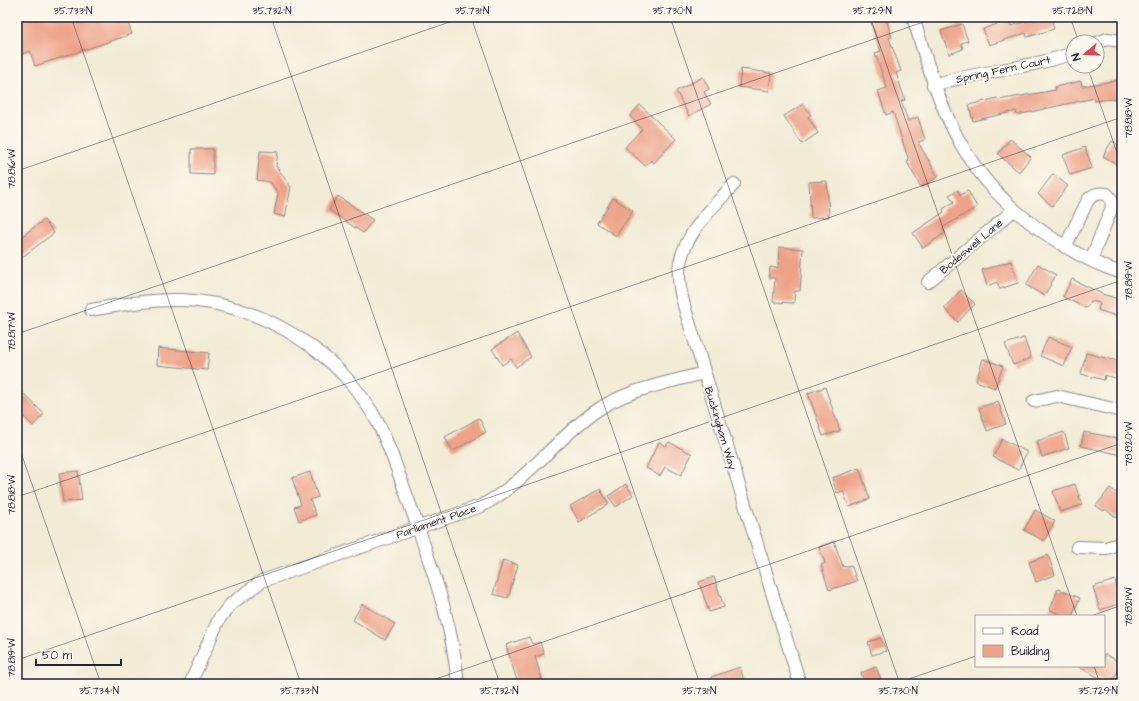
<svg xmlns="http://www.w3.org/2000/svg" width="1139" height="701" viewBox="0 0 1139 701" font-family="'Architects Daughter',sans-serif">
  <rect width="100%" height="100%" fill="#fbf7ec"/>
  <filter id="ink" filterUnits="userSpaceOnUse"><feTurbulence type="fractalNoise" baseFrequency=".025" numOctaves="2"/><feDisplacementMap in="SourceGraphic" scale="8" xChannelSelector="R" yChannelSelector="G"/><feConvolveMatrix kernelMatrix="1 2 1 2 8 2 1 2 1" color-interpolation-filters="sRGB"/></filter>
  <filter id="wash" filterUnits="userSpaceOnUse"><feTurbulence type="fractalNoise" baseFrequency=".012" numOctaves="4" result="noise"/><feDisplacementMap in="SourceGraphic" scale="16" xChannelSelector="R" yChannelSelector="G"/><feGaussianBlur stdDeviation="0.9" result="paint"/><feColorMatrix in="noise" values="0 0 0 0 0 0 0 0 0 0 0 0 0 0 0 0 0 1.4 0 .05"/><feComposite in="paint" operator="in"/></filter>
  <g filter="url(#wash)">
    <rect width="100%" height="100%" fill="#f2ecd6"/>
    <g id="blocks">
      <!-- building -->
      <path fill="#eea388" d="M 17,17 L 126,17 L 132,34 L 35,66 L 30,51 L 17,56 Z
        M 869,17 L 885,17 L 892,37 L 889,38 L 901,71 L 896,73 L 905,100 L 901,101 L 908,121 L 918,117 L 925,140 L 918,142 L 938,177 L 921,187 L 907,162 L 909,161 L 893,112 L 886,115 L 878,91 L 887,88 L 875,53 L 881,51 Z
        M 1034,17 L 1051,17 L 1054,29 L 1027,37 L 1026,33 L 989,45 L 983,29 L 1009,20 L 1011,26 L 1035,19 Z
        M 962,24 L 968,41 L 961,43 L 963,49 L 949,54 L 941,31 Z
        M 741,69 L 771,73 L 769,91 L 739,87 Z
        M 703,77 L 709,89 L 704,92 L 711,104 L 689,116 L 676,91 Z
        M 1120,80 L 1122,98 L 1094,101 L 1094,98 L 1017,115 L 1016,111 L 973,121 L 969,105 L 997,98 L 998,100 L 1056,90 L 1055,87 L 1081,81 L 1082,86 Z
        M 803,104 L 811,115 L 808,117 L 818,133 L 802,144 L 784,116 Z
        M 640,105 L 676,139 L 654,163 L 651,160 L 645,166 L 625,147 L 642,129 L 630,116 Z
        M 1010,139 L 1031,157 L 1019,172 L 998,154 Z
        M 1112,141 L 1122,147 L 1122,167 L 1103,156 Z
        M 1085,147 L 1092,168 L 1070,175 L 1063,155 Z
        M 191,149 L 213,149 L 213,175 L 191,174 Z
        M 260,151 L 278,152 L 276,166 L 291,187 L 285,217 L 274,214 L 278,193 L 270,182 L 257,180 Z
        M 1053,174 L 1068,186 L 1052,206 L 1038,194 Z
        M 827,181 L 829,217 L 811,218 L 809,182 Z
        M 958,190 L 960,195 L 968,191 L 977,207 L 942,228 L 945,233 L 923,248 L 913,233 L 944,212 L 943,209 L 954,202 L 949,195 Z
        M 338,196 L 373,220 L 363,233 L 329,210 Z
        M 613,198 L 633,211 L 616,236 L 597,223 Z
        M 44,220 L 54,233 L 17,261 L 17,240 Z
        M 779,247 L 803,249 L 800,291 L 795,291 L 794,303 L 773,302 L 775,278 L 769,278 L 770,267 L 778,268 Z
        M 1011,261 L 1018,283 L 1000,289 L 997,282 L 987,286 L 982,270 Z
        M 1038,264 L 1056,275 L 1044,296 L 1026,285 Z
        M 1072,279 L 1102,294 L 1122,300 L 1122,318 L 1098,310 L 1100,303 L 1091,301 L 1086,308 L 1063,297 Z
        M 961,290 L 975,304 L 958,322 L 944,308 Z
        M 517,333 L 531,357 L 516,367 L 511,359 L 502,365 L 492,349 Z
        M 1048,337 L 1072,347 L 1064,366 L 1040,356 Z
        M 1024,338 L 1031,358 L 1013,365 L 1005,344 Z
        M 158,348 L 209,353 L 207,370 L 157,365 Z
        M 1086,353 L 1122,362 L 1122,380 L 1105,375 L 1104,380 L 1081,374 Z
        M 983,359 L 1003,366 L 995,388 L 976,381 Z
        M 17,387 L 44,414 L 33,426 L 17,410 Z
        M 825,387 L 840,431 L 823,436 L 808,393 Z
        M 998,401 L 1006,424 L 987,431 L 979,408 Z
        M 479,418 L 486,432 L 453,451 L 445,437 Z
        M 1064,432 L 1069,448 L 1042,457 L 1037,441 Z
        M 1084,432 L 1122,439 L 1122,455 L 1081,446 Z
        M 1002,439 L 1027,452 L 1018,470 L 993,457 Z
        M 659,442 L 666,446 L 669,442 L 692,454 L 681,475 L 665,467 L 660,476 L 646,468 Z
        M 859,468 L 870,499 L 849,507 L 843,491 L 837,493 L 832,478 Z
        M 78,471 L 82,500 L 63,502 L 59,473 Z
        M 310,472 L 318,497 L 310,500 L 316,515 L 299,521 L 294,507 L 301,505 L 292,478 Z
        M 626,484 L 633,495 L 616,507 L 608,496 Z
        M 1075,484 L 1082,505 L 1060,512 L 1053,491 Z
        M 1110,488 L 1122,497 L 1122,512 L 1117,518 L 1105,509 L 1104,511 L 1096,506 Z
        M 600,489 L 609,504 L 579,522 L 570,506 Z
        M 1035,510 L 1055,521 L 1044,541 L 1024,530 Z
        M 834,541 L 843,567 L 851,565 L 857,581 L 829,590 L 821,565 L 825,563 L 819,547 Z
        M 1048,555 L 1055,575 L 1036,582 L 1029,562 Z
        M 503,560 L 518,565 L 508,598 L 493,594 Z
        M 714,577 L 724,607 L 709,612 L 699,582 Z
        M 1115,580 L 1122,603 L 1100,610 L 1093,587 Z
        M 1058,589 L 1080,598 L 1072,616 L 1066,616 L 1050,610 Z
        M 362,604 L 395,624 L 385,640 L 353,620 Z
        M 529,637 L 532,644 L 540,642 L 544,654 L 535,657 L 542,679 L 524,684 L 518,684 L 506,645 Z
        M 881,638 L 886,651 L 872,655 L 868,642 Z
        M 1104,654 L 1122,663 L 1111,684 L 1077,666 L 1104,666 Z
        M 740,667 L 745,684 L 713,684 L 711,677 Z
        M 876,667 L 883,684 L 865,684 L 861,673 Z"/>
    </g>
  </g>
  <g filter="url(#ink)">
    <use href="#blocks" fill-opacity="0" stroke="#8a8788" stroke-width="1"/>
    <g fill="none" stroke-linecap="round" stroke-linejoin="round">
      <defs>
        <path id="street" d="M 913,17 C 942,113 961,177 1049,236 C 1071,251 1096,265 1122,273
          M 1097,43 L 1107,39 L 1122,41
          M 933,85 C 979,71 1028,69 1073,53
          M 734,184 C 712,208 680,238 679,272 C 678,285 682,298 685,309 L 800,684
          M 1065,247 L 1088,200 C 1094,193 1099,193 1107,194 L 1111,199 L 1112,207 L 1091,260
          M 928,282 L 1014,210
          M 91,310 C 121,305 151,299 182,300 C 262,303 342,353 379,425 C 393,454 403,486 414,516 C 434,575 452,621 458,684
          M 1034,401 L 1057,396 L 1122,411
          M 1077,547 L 1106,548 L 1122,543
          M 190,684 L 219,619 L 231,604 L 262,581 L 481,506 C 525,483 553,442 593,413 C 624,390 667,383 704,373"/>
      </defs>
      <!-- street casing -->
      <use href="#street" stroke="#8a8788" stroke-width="14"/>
      <!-- street -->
      <use href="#street" stroke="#fff" stroke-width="12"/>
    </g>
  </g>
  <!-- ticks -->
  <path fill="none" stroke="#22223b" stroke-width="1" stroke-opacity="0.45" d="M 71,17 L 301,684M 271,17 L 500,684M 471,17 L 700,684M 670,17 L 900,684M 870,17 L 1077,616M 1070,17 L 1079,42M 1087,66 L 1122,167M 17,171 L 464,17M 17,334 L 938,17M 17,441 L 101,684M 17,497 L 1122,117M 1091,616 L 1122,605M 17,660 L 1122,280M 1094,666 L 1100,684M 421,684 L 1122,443M 894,684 L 976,656"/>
  <g text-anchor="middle" stroke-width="4" stroke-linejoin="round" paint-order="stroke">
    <!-- street labels -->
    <g font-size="11" fill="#22223b" stroke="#fbf7ec">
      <text transform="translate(1003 69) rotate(-12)" y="4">Spring Fern Court</text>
      <text transform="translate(971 246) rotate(-40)" y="4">Bodeswell Lane</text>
      <text transform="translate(721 428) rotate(73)" y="4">Buckingham Way</text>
      <text transform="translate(436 521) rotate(-19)" y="4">Parliament Place</text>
    </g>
  </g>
  <!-- margin -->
  <rect width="1139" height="701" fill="none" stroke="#fbf7ec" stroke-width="44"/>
  <!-- legend -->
  <rect x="975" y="615" width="130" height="52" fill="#fbf7ec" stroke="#a4a2a5"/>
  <rect x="983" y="628" width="20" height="6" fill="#ffffff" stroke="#a4a2a5"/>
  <text x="1011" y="635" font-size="12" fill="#22223b">Road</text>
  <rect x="983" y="645" width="20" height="12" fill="#eea388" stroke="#a4a2a5"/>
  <text x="1011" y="655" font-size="12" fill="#22223b">Building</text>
  <!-- north arrow -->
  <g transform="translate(1085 54) rotate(251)"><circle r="19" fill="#fbf7ec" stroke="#a4a2a5"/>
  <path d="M0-3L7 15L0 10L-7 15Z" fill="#d1495b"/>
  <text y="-6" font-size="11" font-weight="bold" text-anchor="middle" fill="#22223b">N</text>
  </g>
  <!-- scale -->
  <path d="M36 659v6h85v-6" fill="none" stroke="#22223b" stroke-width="2"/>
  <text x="42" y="659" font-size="12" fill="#22223b" stroke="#fbf7ec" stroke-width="3" paint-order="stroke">50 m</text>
  <rect x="22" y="22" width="1095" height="657" fill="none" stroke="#22223b" stroke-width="1.5"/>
  <g font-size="10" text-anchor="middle" fill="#22223b">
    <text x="73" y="14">35.733°N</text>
    <text x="272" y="14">35.732°N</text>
    <text x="472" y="14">35.731°N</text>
    <text x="672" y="14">35.730°N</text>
    <text x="872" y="14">35.729°N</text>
    <text x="1072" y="14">35.728°N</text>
    <text transform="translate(1128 118) rotate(-90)" y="4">78.818°W</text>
    <text transform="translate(11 169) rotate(-90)" y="4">78.816°W</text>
    <text transform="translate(1128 281) rotate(-90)" y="4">78.819°W</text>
    <text transform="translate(11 332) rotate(-90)" y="4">78.817°W</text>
    <text transform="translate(1128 444) rotate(-90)" y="4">78.820°W</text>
    <text transform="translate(11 495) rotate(-90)" y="4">78.818°W</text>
    <text transform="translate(1128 607) rotate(-90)" y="4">78.821°W</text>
    <text transform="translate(11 658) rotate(-90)" y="4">78.819°W</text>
    <text x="99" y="694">35.734°N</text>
    <text x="299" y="694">35.733°N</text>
    <text x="499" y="694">35.732°N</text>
    <text x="699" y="694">35.731°N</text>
    <text x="898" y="694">35.730°N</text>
    <text x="1098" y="694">35.729°N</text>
  </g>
</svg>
